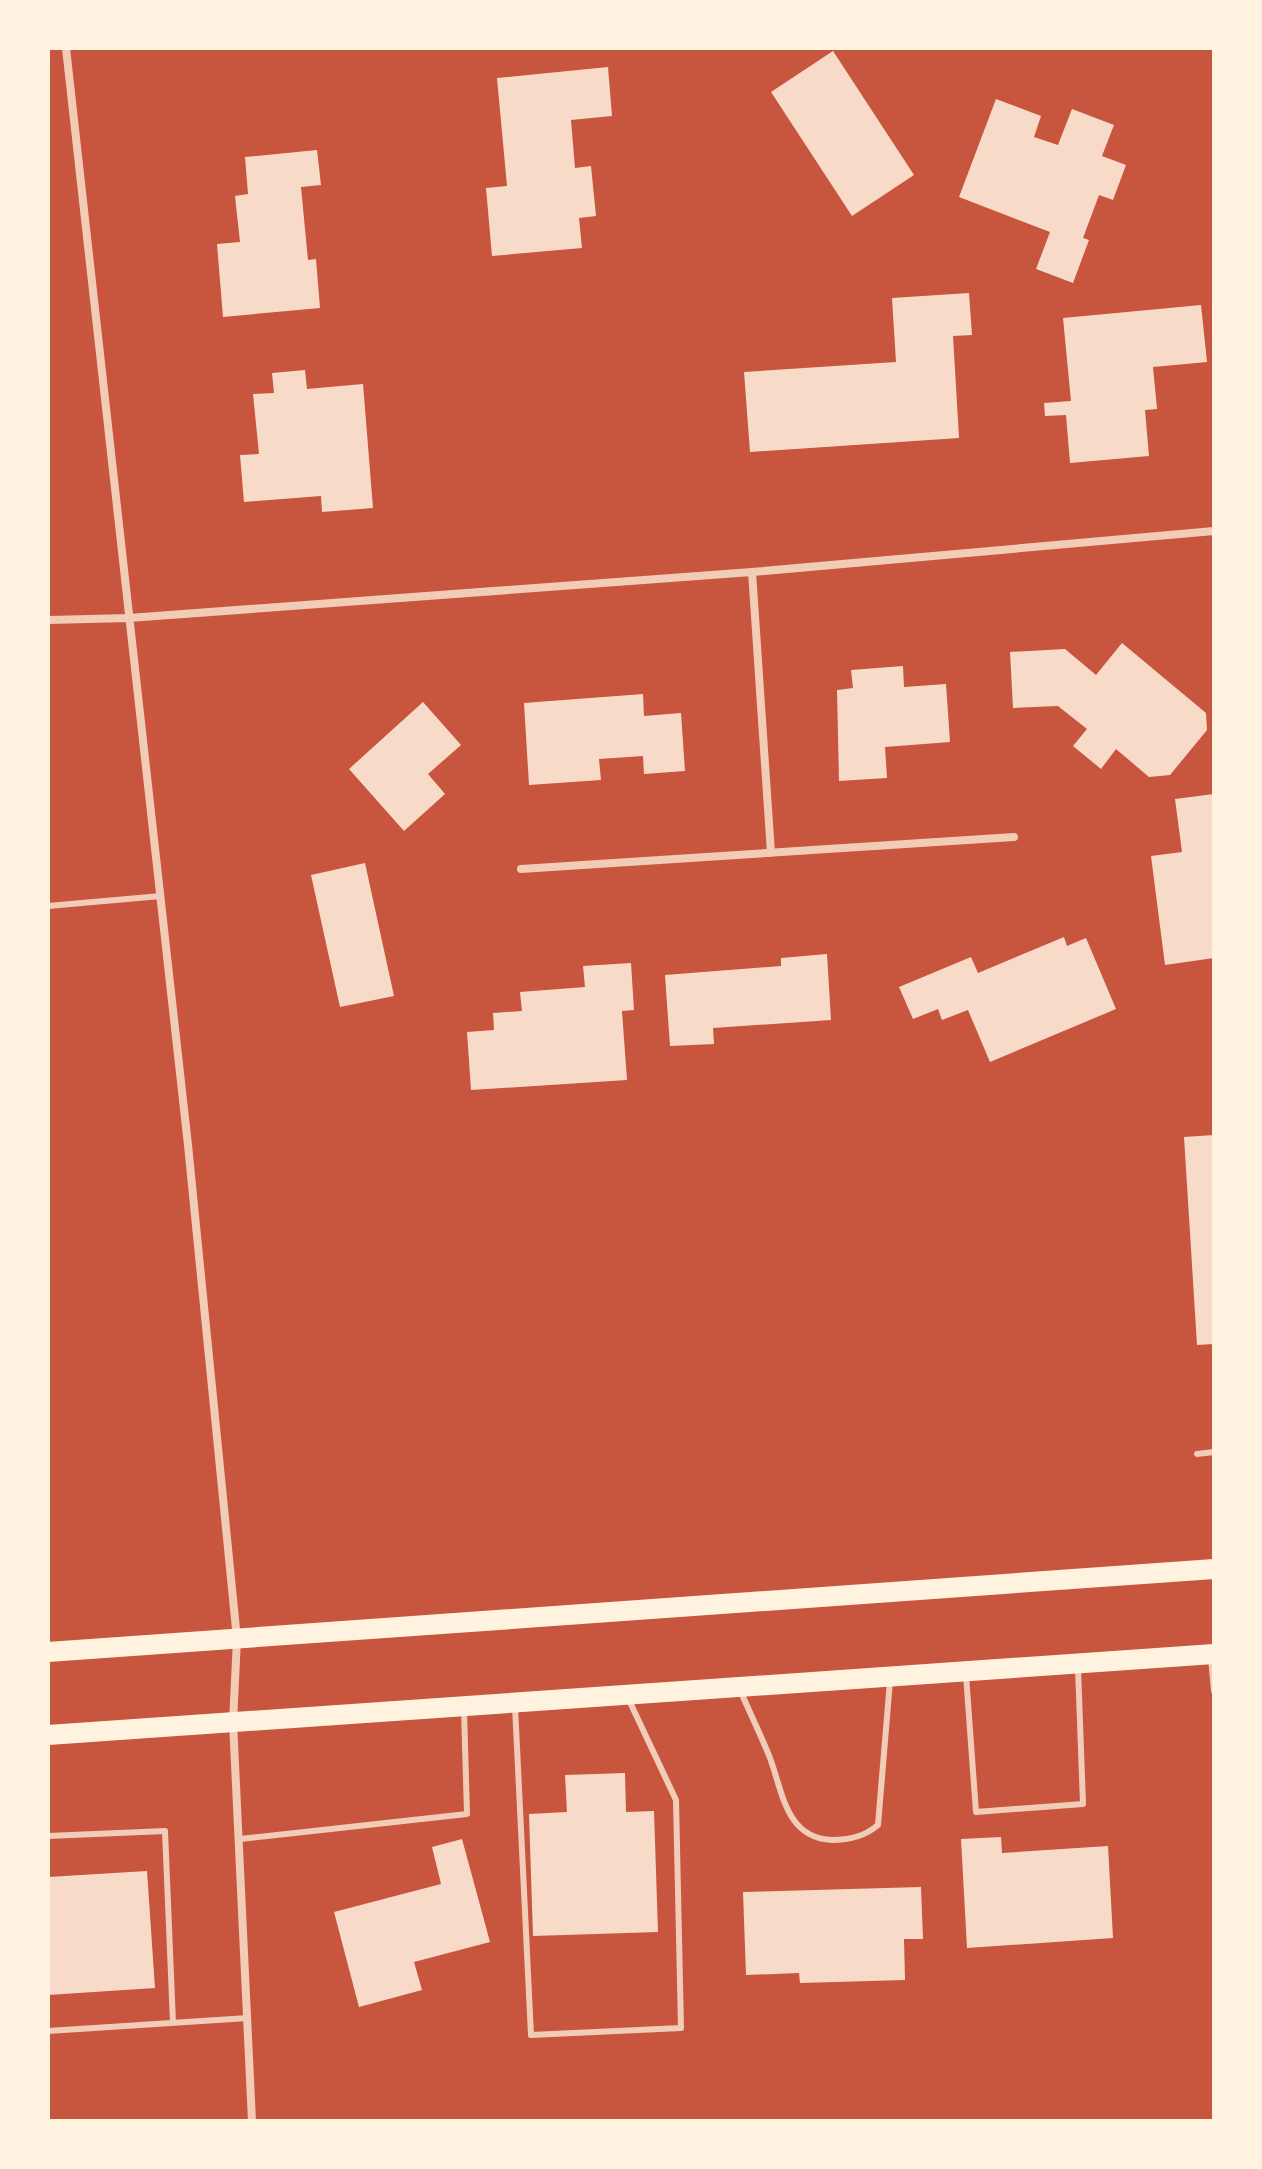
<svg xmlns="http://www.w3.org/2000/svg" width="1262" height="2169" viewBox="0 0 1262 2169" font-family="'Golos Text',sans-serif">
  <rect width="100%" height="100%" fill="#c8553d"/>
  <!-- building -->
  <path fill="#f7dbc8" d="M 833,51 L 914,175 L 852,216 L 771,92 Z
    M 608,67 L 612,116 L 571,120 L 575,168 L 591,166 L 596,216 L 579,218 L 582,248 L 492,256 L 486,188 L 507,186 L 497,78 Z
    M 996,99 L 1041,116 L 1034,137 L 1058,145 L 1072,109 L 1114,125 L 1102,156 L 1126,165 L 1113,200 L 1099,195 L 1083,238 L 1089,240 L 1073,283 L 1036,269 L 1050,232 L 959,197 Z
    M 317,150 L 321,185 L 301,187 L 308,260 L 316,259 L 320,308 L 223,317 L 217,244 L 240,242 L 235,196 L 248,194 L 245,157 Z
    M 969,293 L 972,335 L 953,336 L 959,438 L 750,452 L 744,372 L 896,362 L 892,298 Z
    M 1201,305 L 1207,362 L 1153,367 L 1157,409 L 1145,410 L 1149,456 L 1070,463 L 1066,415 L 1045,416 L 1044,403 L 1071,401 L 1063,318 Z
    M 305,370 L 307,389 L 363,384 L 373,508 L 322,512 L 321,496 L 244,502 L 240,455 L 259,454 L 253,394 L 274,393 L 272,373 Z
    M 1122,643 L 1206,713 L 1207,730 L 1170,775 L 1149,777 L 1116,749 L 1101,769 L 1073,746 L 1087,729 L 1058,706 L 1013,708 L 1010,652 L 1065,649 L 1096,675 Z
    M 903,666 L 904,687 L 946,684 L 950,742 L 885,747 L 887,778 L 839,781 L 837,690 L 853,688 L 851,670 Z
    M 643,694 L 644,716 L 681,713 L 685,771 L 644,774 L 643,756 L 599,759 L 601,780 L 529,785 L 524,703 Z
    M 423,702 L 461,745 L 428,774 L 445,794 L 404,831 L 349,769 Z
    M 1214,794 L 1214,958 L 1165,965 L 1151,856 L 1182,852 L 1175,799 Z
    M 365,863 L 394,996 L 340,1007 L 311,875 Z
    M 1064,937 L 1067,946 L 1086,938 L 1116,1009 L 990,1062 L 968,1010 L 942,1020 L 938,1009 L 913,1019 L 899,987 L 971,957 L 978,973 Z
    M 827,954 L 831,1020 L 713,1028 L 714,1044 L 670,1046 L 665,975 L 781,966 L 781,958 Z
    M 631,963 L 634,1010 L 622,1011 L 627,1080 L 471,1090 L 467,1032 L 494,1030 L 493,1013 L 522,1011 L 520,992 L 585,987 L 583,966 Z
    M 1214,1135 L 1214,1344 L 1197,1345 L 1184,1137 Z
    M 625,1773 L 626,1812 L 654,1811 L 658,1932 L 533,1936 L 529,1814 L 567,1812 L 565,1775 Z
    M 1001,1837 L 1002,1853 L 1108,1846 L 1113,1938 L 967,1948 L 961,1839 Z
    M 462,1839 L 490,1942 L 414,1962 L 422,1990 L 359,2007 L 334,1912 L 441,1884 L 432,1847 Z
    M 147,1871 L 155,1988 L 48,1995 L 48,1877 Z
    M 921,1887 L 923,1939 L 904,1939 L 905,1980 L 800,1983 L 799,1973 L 746,1975 L 743,1892 Z"/>
  <g fill="none" stroke-linecap="round" stroke-linejoin="round">
    <!-- service -->
    <path stroke="#f1ccb7" stroke-width="6" d="M 48,906 L 161,896
      M 1197,1454 L 1214,1452
      M 1211,1658 L 1214,1691
      M 966,1675 L 976,1812 L 1083,1804 L 1078,1668
      M 740,1690 C 750,1713 761,1735 770,1758 C 783,1793 786,1838 832,1840 C 849,1840 864,1837 878,1825 L 890,1681
      M 515,1706 L 531,2035 L 681,2028 L 676,1800 L 628,1698
      M 48,1836 L 165,1831 L 173,2023
      M 240,1839 L 467,1814 L 464,1710
      M 48,2031 L 248,2018"/>
    <!-- minor -->
    <path stroke="#f1ccb7" stroke-width="8" d="M 66,48 L 188,1145 L 237,1639 L 233,1722 L 252,2121
      M 752,572 L 771,853
      M 48,620 L 129,618 L 752,572 L 1214,531
      M 521,869 L 1014,837"/>
    <!-- primary -->
    <path stroke="#fff3e0" stroke-width="20" d="M 48,1652 L 1214,1569
      M 48,1735 L 1214,1654"/>
  </g>
  <!-- border -->
  <rect width="1262" height="2169" fill="none" stroke="#fff3e0" stroke-width="100"/>
</svg>
